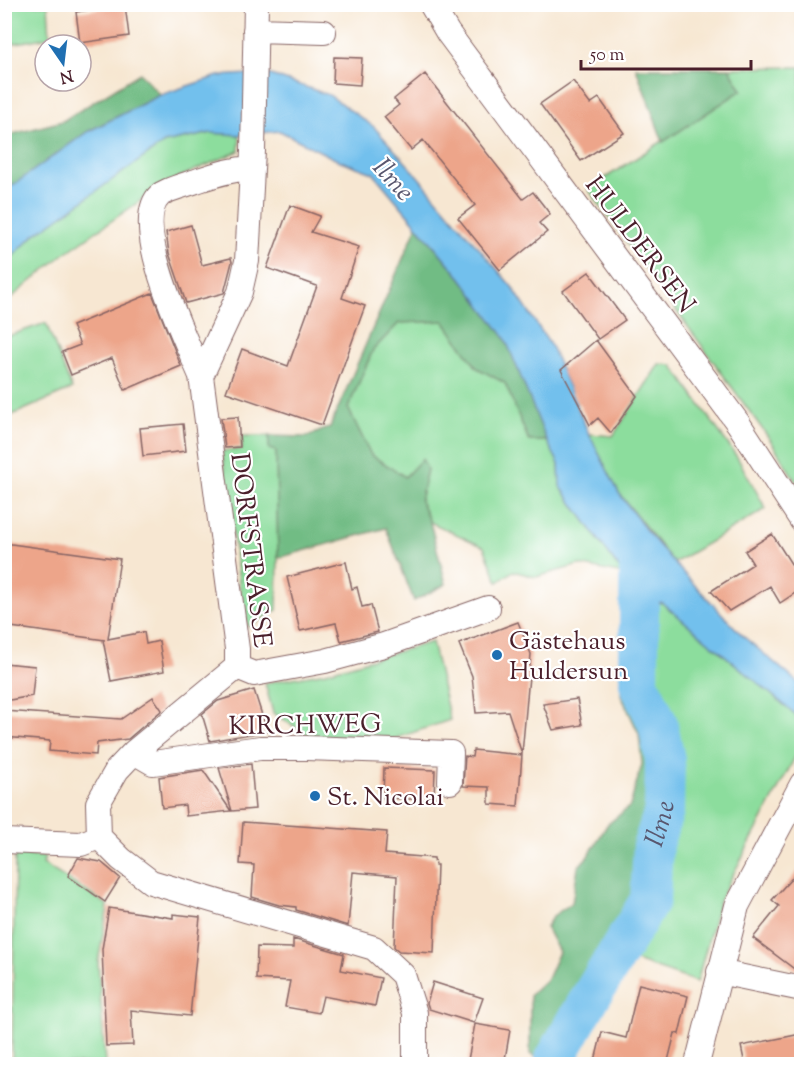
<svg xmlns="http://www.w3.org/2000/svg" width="806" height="1069" viewBox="0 0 806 1069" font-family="'Sorts Mill Goudy',serif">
  <rect width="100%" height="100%" fill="#fff"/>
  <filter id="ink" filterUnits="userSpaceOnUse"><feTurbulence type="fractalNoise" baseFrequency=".0167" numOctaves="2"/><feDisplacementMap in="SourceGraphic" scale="12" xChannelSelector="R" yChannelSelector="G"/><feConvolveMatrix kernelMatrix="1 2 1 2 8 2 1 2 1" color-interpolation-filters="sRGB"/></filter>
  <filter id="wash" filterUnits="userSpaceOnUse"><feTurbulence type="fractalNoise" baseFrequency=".008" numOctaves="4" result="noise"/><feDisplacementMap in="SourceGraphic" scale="24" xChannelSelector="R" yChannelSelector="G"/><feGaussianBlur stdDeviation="1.35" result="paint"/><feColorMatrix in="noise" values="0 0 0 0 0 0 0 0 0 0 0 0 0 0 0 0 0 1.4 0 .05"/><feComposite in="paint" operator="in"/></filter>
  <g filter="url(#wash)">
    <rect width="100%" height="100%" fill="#f7e7d2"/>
    <!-- green -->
    <path fill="#8cdd9d" stroke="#6b7e64" stroke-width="1.5" d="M 5,4 L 48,5 L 50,37 L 5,45 Z
      M 801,67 L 802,361 L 799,361 L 797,390 L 802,391 L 801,490 L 771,441 L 588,189 L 742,90 L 729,68 Z
      M 212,133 L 240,135 L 239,151 L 166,183 L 64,254 L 5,303 L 5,264 L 33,236 L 164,143 Z
      M 444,321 L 477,368 L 505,383 L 529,441 L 547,441 L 559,464 L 560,486 L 623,574 L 579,565 L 536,577 L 513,571 L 498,582 L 484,547 L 430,522 L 420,501 L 427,469 L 422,459 L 405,477 L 371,455 L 348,408 L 373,350 L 399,323 Z
      M 46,323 L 72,389 L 5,418 L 5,337 Z
      M 659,364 L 672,365 L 737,457 L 766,509 L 674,563 L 619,493 L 589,434 L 613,436 Z
      M 241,436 L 269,436 L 269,449 L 276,451 L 278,558 L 277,610 L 248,627 L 241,597 L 222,451 L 242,449 Z
      M 661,602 L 801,719 L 801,746 L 719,901 L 697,982 L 630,959 L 657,904 L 674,805 L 665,717 L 657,699 L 650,672 L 654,605 Z
      M 432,642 L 450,720 L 376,745 L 314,739 L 273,713 L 265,683 L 326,672 Z
      M 15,854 L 45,857 L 43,864 L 108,905 L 98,962 L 105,1064 L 12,1064 Z"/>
    <!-- forest -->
    <path fill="#71bc84" stroke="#5e6e58" stroke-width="1.5" d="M 636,68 L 729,68 L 742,90 L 663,142 Z
      M 140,73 L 160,95 L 87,132 L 5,191 L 5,136 L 63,121 Z
      M 417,226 L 461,278 L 505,338 L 547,441 L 529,441 L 505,383 L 477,368 L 444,321 L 399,323 L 373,350 L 348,408 L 371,455 L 405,477 L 422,459 L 427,469 L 420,501 L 430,522 L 446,584 L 414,601 L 386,528 L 278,558 L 276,451 L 269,449 L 269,436 L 307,437 L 330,427 Z
      M 623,574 L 654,605 L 650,672 L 657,699 L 665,717 L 674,748 L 674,805 L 657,904 L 630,958 L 614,980 L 571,1064 L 549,1064 L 530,1054 L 530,995 L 547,979 L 559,952 L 546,927 L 553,916 L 572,903 L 578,867 L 589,855 L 607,825 L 630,806 L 642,764 L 639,734 L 621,695 Z"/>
    <!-- water -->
    <path fill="#72c0ed" stroke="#5e708c" stroke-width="1.5" d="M 265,73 L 329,95 L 374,127 L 409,166 L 513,288 L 551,346 L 589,434 L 619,493 L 646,530 L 674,563 L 743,636 L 801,685 L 801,719 L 661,602 L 654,605 L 623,574 L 560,486 L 559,464 L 547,441 L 505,338 L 461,278 L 373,173 L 335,159 L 280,131 L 240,135 L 211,133 L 164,143 L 33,236 L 5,264 L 5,191 L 87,132 L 160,95 L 218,76 Z"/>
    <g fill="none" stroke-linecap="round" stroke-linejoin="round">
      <!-- river -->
      <path stroke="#72c0ed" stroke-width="40" id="s1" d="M 555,1064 L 555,1059 L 590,998 L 650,900 L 653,844 L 664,811 L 665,760 L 658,724 L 639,683 L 639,560"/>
    </g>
    <g id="blocks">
      <!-- building -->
      <path fill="#eda58a" d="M 125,5 L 129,36 L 80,43 L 76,12 Z
        M 334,57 L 362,58 L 360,85 L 333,83 Z
        M 425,74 L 523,199 L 533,192 L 550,214 L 539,223 L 547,232 L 500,270 L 458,218 L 475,205 L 423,140 L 411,150 L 384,117 L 399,105 L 394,99 Z
        M 573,81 L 590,104 L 599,98 L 624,133 L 581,161 L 540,104 Z
        M 290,205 L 320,216 L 311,232 L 359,247 L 342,298 L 365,306 L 322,425 L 226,392 L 242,349 L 288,366 L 317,286 L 267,268 Z
        M 191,225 L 202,265 L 231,258 L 232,262 L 224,293 L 186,303 L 169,253 L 166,232 Z
        M 589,272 L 625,320 L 598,339 L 563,291 Z
        M 152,293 L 181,366 L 125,390 L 112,358 L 71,375 L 62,352 L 80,345 L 72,326 Z
        M 596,340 L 637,396 L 611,433 L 598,418 L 590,425 L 561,370 Z
        M 238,417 L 240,447 L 225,448 L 221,418 Z
        M 183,424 L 186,451 L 143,456 L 140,428 Z
        M 772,534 L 797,573 L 795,575 L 801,585 L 801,589 L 780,603 L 770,586 L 729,611 L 711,591 L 753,564 L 745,551 Z
        M 4,543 L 120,559 L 108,639 L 144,632 L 146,644 L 159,641 L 164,671 L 111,681 L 103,640 L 105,640 L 4,626 Z
        M 346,562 L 352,589 L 357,587 L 362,607 L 371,605 L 378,632 L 341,641 L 336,623 L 300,631 L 287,577 Z
        M 518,622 L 531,654 L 522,754 L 508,711 L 476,713 L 472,676 L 459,644 Z
        M 4,663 L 35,666 L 32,696 L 4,701 Z
        M 254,690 L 267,731 L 210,741 L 202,714 L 218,701 Z
        M 153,697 L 162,710 L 128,739 L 97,743 L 96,755 L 49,751 L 50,741 L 4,737 L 4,711 L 121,719 Z
        M 577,699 L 582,725 L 553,730 L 543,704 Z
        M 473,750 L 522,755 L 518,806 L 489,804 L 489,787 L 463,786 L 465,756 L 472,757 Z
        M 251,764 L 255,809 L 232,811 L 219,768 Z
        M 384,768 L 435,770 L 434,800 L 383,798 Z
        M 203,770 L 231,811 L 186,816 L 185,805 L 162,808 L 159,777 Z
        M 243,822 L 387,832 L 385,854 L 434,858 L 435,865 L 437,865 L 434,953 L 399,951 L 394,947 L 397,876 L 353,872 L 348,926 L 296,910 L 296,907 L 279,905 L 252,897 L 254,865 L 240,864 Z
        M 78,858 L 101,862 L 120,878 L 105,902 L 68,876 Z
        M 801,868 L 801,974 L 753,938 L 779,906 L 772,900 Z
        M 109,908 L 173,918 L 173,914 L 200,917 L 190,1016 L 131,1010 L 133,1045 L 106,1046 L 102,949 Z
        M 293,939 L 344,954 L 341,970 L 381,978 L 375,1006 L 323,996 L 319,1013 L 285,1007 L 290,981 L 256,979 L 257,947 L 293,948 Z
        M 433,982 L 483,998 L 474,1023 L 429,1009 L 427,1003 Z
        M 639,984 L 688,996 L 679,1034 L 675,1033 L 667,1065 L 594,1065 L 602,1032 L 626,1038 Z
        M 475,1024 L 510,1030 L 504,1065 L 467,1065 Z
        M 801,1034 L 801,1065 L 745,1065 L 741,1046 Z"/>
    </g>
  </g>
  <g filter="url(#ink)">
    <use href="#blocks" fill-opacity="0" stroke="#876565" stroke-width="1.5"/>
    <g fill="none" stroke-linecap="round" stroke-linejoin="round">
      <defs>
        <path id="minor" d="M 256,4 L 253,151 L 247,261 L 240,292 L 201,376 L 237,649 L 237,667 L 134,752 L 117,770 L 98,803 L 99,837 L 121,859 L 151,882 L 374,948 L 403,975 L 415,1013 L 415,1064
          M 431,4 L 448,33 L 738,423 L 802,521
          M 255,30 L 324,32
          M 201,376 C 187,342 128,224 160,195 C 167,189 189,184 199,180 C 217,174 233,169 252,168
          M 237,667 L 254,674 L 325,661 L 384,645 L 488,608
          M 134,752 L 153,763 L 260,748 L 306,748 L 451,753 L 450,782
          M 4,841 L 81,844 L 99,837
          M 719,972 L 802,989
          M 697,1064 L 737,906 L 802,784"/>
      </defs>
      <!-- minor casing -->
      <use href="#minor" stroke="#876565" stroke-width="26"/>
      <!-- minor -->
      <use href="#minor" stroke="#fff" stroke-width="24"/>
    </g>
  </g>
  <!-- markers -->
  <g fill="#1f6fb2" stroke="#fff" stroke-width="2">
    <circle cx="497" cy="655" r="6"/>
    <circle cx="315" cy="796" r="6"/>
  </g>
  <g text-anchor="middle" stroke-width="4.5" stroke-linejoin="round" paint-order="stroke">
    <!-- street labels -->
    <g font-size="26" fill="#4a1f2b" stroke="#fff">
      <text transform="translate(641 244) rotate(53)" y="9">HULDERSEN</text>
      <text transform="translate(252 550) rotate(83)" y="9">DORFSTRASSE</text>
      <text transform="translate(305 724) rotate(-1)" y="9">KIRCHWEG</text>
    </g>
    <!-- poi labels -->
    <g font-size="26" fill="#4a1f2b" stroke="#fff" text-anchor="start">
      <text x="509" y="649">Gästehaus<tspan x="509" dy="30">Huldersun</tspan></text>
      <text x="327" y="805">St. Nicolai</text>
    </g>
    <!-- water labels -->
    <g font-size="27" font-style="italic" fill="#58576f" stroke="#fff">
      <text transform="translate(394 179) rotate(48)" y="9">Ilme</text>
      <text dy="9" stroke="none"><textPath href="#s1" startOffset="268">Ilme</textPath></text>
    </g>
  </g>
  <!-- margin -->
  <rect width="806" height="1069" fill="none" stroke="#fff" stroke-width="24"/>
  <!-- north arrow -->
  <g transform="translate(63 63) rotate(166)"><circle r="28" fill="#ffffff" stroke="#b7a5aa" stroke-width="1.5"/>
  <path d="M0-4.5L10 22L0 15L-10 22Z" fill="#1f6fb2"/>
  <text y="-9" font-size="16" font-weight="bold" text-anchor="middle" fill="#4a1f2b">N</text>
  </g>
  <!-- scale -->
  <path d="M581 60v9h170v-9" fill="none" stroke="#4a1f2b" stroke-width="3"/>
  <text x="590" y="60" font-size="18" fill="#4a1f2b" stroke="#ffffff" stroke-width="4.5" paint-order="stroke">50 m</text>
</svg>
